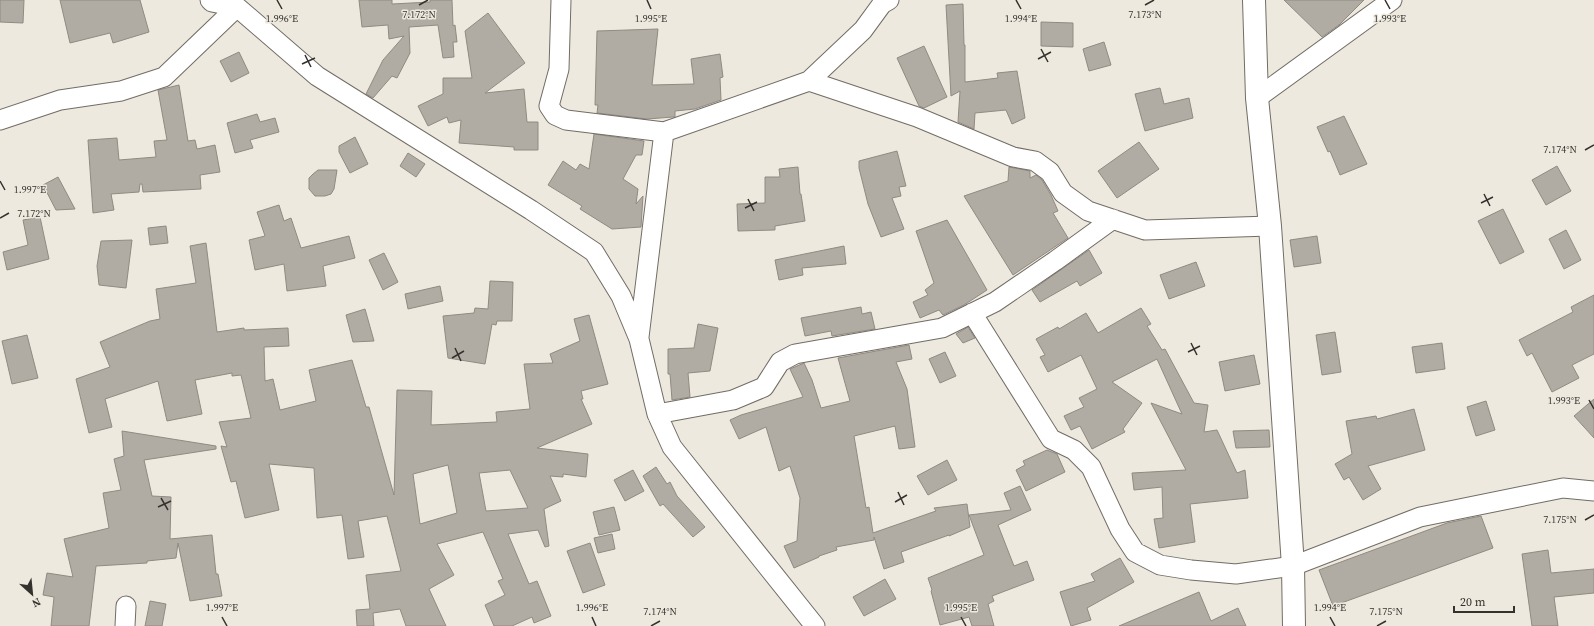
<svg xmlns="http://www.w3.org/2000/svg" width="1594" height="626" viewBox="0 0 1594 626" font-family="'Source Serif 4',serif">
  <rect width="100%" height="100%" fill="#eee9df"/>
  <!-- building -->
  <path fill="#b1aca3" stroke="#908a82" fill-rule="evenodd" d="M 0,0 L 24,0 L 23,23 L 0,22 Z
    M 60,0 L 140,0 L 149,32 L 113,43 L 110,33 L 70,43 Z
    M 359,0 L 392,0 L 392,4 L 430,2 L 430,0 L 452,0 L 453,26 L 455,25 L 457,42 L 453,42 L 454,57 L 443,58 L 438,25 L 409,27 L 410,53 L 397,78 L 392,76 L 373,98 L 366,94 L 383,60 L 404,36 L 389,39 L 388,25 L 362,27 Z
    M 1284,0 L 1364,0 L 1339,25 L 1322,37 Z
    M 963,4 L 964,45 L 965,45 L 965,82 L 998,78 L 997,73 L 1017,71 L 1025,118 L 1012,124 L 1006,110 L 975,113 L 974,129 L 958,122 L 960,91 L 951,96 L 946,5 Z
    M 488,13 L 525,63 L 485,93 L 524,89 L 527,122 L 538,122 L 538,150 L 514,150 L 514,147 L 459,143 L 461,120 L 449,123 L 447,117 L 428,126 L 418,106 L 443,94 L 443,78 L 472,78 L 465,31 Z
    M 1041,22 L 1073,23 L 1073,47 L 1041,46 Z
    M 658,29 L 652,85 L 694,84 L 691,59 L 720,54 L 723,77 L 720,78 L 721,100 L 695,109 L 675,111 L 675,117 L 673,117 L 647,119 L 597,113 L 598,105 L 595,105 L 597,31 Z
    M 1104,42 L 1111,65 L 1089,71 L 1083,49 Z
    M 924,46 L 947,97 L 924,108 L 919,106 L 897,58 Z
    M 239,52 L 249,73 L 231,82 L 220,61 Z
    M 179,85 L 188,141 L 195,140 L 197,149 L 215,145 L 220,172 L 200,175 L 201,189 L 143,192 L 142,184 L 140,184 L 139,192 L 111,194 L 114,210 L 93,213 L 88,140 L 117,138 L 119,160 L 156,157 L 154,141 L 167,140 L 158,90 Z
    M 1160,88 L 1164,104 L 1189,98 L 1193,118 L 1145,131 L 1135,94 Z
    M 257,114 L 260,122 L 275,118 L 279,132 L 250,140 L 253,148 L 235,153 L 227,123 Z
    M 1344,116 L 1367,164 L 1340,175 L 1330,151 L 1328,152 L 1317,127 Z
    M 594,134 L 644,141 L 642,155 L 636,155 L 623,179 L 638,189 L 636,204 L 643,196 L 641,227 L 612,229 L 580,209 L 582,206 L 548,185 L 563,161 L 576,170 L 580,164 L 589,169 Z
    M 355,137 L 368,164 L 350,173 L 339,152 L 339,146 Z
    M 1139,142 L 1159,169 L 1117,198 L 1098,171 Z
    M 897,151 L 906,186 L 899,187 L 901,196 L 892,198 L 904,229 L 881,237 L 868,204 L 859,168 L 859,161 Z
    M 408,153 L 425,164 L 416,177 L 400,166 Z
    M 1557,166 L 1571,191 L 1546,205 L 1532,180 Z
    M 798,167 L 800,194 L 801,194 L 805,221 L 775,226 L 775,230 L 738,231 L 737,204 L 765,203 L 765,177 L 780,177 L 779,169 Z
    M 1009,167 L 1030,171 L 1030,178 L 1036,175 L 1042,180 L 1051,195 L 1058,211 L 1053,213 L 1068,238 L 1013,275 L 964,196 L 1008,181 Z
    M 318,170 L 337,170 L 334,189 L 331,194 L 325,196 L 315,196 L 309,189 L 309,178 L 313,174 Z
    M 58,177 L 75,209 L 56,210 L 43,185 Z
    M 279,205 L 284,221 L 291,218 L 301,248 L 349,236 L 355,258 L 323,266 L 326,286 L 287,291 L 284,264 L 255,270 L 249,240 L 265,236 L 257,212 Z
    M 1503,209 L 1524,252 L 1500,264 L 1478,221 Z
    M 40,217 L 49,259 L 7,270 L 3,252 L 28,245 L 23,220 Z
    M 947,220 L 987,290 L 964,305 L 943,315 L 939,310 L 920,318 L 913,302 L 928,295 L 925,290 L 934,283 L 916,231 Z
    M 166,226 L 168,243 L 150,245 L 148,228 Z
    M 1566,230 L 1581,260 L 1564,269 L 1549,239 Z
    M 1317,236 L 1321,263 L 1294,267 L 1290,240 Z
    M 132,240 L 126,288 L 99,285 L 97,266 L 101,241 Z
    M 206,243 L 217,332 L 244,328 L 244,330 L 288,328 L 289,346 L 264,347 L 265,381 L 273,379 L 280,410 L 316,401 L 309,370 L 352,360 L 366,407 L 369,407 L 394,495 L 397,390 L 432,391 L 431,425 L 497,422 L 496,412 L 530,409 L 524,364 L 553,363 L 550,354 L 580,341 L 574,319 L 589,315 L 608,384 L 581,391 L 583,399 L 581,399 L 592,424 L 537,448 L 588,454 L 586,477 L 563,474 L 563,477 L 550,476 L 561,501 L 544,509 L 549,546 L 545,547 L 538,530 L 508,534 L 529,584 L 537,581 L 551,616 L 534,623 L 532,617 L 512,626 L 494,626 L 485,605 L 505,595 L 498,581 L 503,579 L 483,532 L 437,544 L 454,575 L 429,589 L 446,626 L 406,626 L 400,609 L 373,613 L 374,626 L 357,626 L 356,610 L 370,609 L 366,575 L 401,571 L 387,516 L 358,521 L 364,557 L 348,559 L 342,515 L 317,518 L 314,468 L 269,464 L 279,510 L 245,518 L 236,481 L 231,482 L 221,446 L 227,447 L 219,422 L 251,418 L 241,375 L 232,376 L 232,373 L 195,380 L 202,414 L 167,421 L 158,381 L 105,399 L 112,427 L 89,433 L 76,379 L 110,367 L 100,342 L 150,321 L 160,319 L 156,289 L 196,283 L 190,246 ZM 448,465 L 457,513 L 420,524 L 413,474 ZM 510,470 L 528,508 L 486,511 L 479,473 Z
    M 844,246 L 846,264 L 802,268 L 803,275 L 779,280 L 775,260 Z
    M 1089,250 L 1102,273 L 1080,286 L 1077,281 L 1040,302 L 1032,290 Z
    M 384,253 L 398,282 L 383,290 L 369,260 Z
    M 1196,262 L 1205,286 L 1169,299 L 1160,275 Z
    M 490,281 L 513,282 L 512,321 L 497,321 L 496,325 L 492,324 L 485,364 L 448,358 L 443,316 L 474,313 L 475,308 L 488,309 Z
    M 440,286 L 443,301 L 408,309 L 405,294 Z
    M 1594,295 L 1594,354 L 1572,365 L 1579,378 L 1552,392 L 1532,353 L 1527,356 L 1519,340 L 1573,312 L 1571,307 Z
    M 861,307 L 862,314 L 871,312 L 875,329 L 832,336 L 831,331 L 805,336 L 801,318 Z
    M 1141,308 L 1151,324 L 1147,326 L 1162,350 L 1165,349 L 1194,403 L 1208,405 L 1204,432 L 1217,430 L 1237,473 L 1245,470 L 1248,498 L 1190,504 L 1195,542 L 1159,548 L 1154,519 L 1163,518 L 1162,487 L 1134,490 L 1132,473 L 1186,470 L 1151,403 L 1182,414 L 1157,359 L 1112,382 L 1142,403 L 1123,429 L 1125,432 L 1092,449 L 1080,426 L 1071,430 L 1064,416 L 1084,407 L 1079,398 L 1097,389 L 1081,355 L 1048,372 L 1040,357 L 1045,355 L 1036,339 L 1058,327 L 1059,329 L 1086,313 L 1098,333 Z
    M 365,309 L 374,341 L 353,342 L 346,315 Z
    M 698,324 L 718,328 L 710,371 L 688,373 L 690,397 L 672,400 L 670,374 L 668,374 L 668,349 L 694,348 Z
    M 968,327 L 975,338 L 963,343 L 956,334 Z
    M 1335,332 L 1341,372 L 1322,375 L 1316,335 Z
    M 27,335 L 38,378 L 12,384 L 2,341 Z
    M 1442,343 L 1445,369 L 1416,373 L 1412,347 Z
    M 909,345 L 912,359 L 896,362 L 907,389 L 915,447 L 899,449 L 895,426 L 854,436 L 866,508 L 869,507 L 873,533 L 936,511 L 934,508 L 967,504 L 970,527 L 949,536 L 949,535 L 901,552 L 904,562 L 884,569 L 874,537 L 874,540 L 836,547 L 837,550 L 819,556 L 819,557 L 794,568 L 784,546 L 797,541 L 800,498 L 790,466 L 779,471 L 766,427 L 739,439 L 730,420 L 741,415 L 803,397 L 790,369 L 804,363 L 812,380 L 821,408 L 850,401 L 838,358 Z
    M 945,352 L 956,376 L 940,383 L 929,359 Z
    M 1254,355 L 1260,384 L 1225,391 L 1219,362 Z
    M 1594,399 L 1594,438 L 1574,416 Z
    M 1486,401 L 1495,430 L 1476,436 L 1467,407 Z
    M 1414,409 L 1425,450 L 1368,466 L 1381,489 L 1363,500 L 1349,477 L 1344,480 L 1335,464 L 1352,454 L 1346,421 L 1376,416 L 1377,419 Z
    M 1269,430 L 1270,447 L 1236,448 L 1233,431 Z
    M 122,431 L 216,446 L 216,449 L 144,460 L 152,496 L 171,497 L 170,539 L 212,535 L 216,574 L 218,574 L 222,596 L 190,601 L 178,543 L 176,558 L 147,561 L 147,563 L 96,566 L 89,626 L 51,626 L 54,597 L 43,595 L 47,573 L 73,577 L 64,539 L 109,528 L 103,493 L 121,490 L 114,459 L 124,456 Z
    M 1047,450 L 1057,454 L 1065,472 L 1026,491 L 1016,470 L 1025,465 L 1023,461 Z
    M 947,460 L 957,480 L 928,495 L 917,476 Z
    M 656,467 L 667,484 L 670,482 L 677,496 L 705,527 L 693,537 L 663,504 L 660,506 L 643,476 Z
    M 633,470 L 644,491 L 625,501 L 614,480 Z
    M 1020,486 L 1031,510 L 998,525 L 1014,566 L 1027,561 L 1034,580 L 992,596 L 994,601 L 988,604 L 994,626 L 972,626 L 969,617 L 940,625 L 931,591 L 932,590 L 928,578 L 984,555 L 969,515 L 1011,510 L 1004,493 Z
    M 614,507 L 620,530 L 599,535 L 593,512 Z
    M 1481,516 L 1493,548 L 1333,606 L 1319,570 L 1447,523 Z
    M 612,534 L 615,549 L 598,553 L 594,538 Z
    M 590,543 L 605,585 L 583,593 L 567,551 Z
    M 1548,550 L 1551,573 L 1594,569 L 1594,593 L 1554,597 L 1558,626 L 1532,626 L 1522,554 Z
    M 1120,558 L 1134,582 L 1087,608 L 1091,620 L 1071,626 L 1060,592 L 1095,581 L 1091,574 Z
    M 885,579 L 896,599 L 864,616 L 853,597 Z
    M 1199,592 L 1211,621 L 1238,608 L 1246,626 L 1119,626 Z
    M 150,601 L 166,604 L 162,626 L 145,626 Z"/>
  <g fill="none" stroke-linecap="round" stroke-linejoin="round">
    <defs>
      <path id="street" d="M 210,0 L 212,2 L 237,7 L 317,76 L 531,210 L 594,252 L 621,296 L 639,339 L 657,414 L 672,447 L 815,626
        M 561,0 L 559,69 L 549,106 L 555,115 L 566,120 L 664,132 L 809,81 L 863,30 L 882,4 L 889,0
        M 809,81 L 917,117 L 1013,157 L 1035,161 L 1050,172 L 1063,193 L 1088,211 L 1145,230 L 1270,226
        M 1257,98 L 1392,0
        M 0,120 L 60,100 L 121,91 L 164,77 L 237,7
        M 972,313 L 1051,439 L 1074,450 L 1091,467 L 1120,529 L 1135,552 L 1160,565 L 1191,570 L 1236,574 L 1293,566 L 1420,517 L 1563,488 L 1594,491
        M 639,337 L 664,132
        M 657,414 L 733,400 L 764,387 L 780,362 L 795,354 L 942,328 L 995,302 L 1055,261 L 1113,219
        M 125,626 L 126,606"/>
      <path id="secondary" d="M 1254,0 L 1257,98 L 1270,226 L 1293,566 L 1294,626"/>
    </defs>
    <!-- street casing -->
    <use href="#street" stroke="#726c64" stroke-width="21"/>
    <!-- secondary casing -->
    <use href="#secondary" stroke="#726c64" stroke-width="24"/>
    <!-- street -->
    <use href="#street" stroke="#fff" stroke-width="19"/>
    <!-- secondary -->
    <use href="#secondary" stroke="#fff" stroke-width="22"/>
  </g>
  <!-- ticks -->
  <path fill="none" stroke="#34322e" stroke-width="1.5" d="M 277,0 L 282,9M 647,0 L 651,9M 1016,0 L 1021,9M 1385,0 L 1390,9M 419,5 L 428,0M 1145,5 L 1154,0M 1041,49 L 1048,62M 305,55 L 311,67M 1038,59 L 1051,52M 302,64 L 315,58M 1585,150 L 1594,145M 0,181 L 5,190M 1484,194 L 1490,206M 748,199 L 754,211M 1481,203 L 1493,197M 745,208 L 757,202M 0,218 L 9,213M 1191,343 L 1197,355M 455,348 L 461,361M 1188,352 L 1200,346M 452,358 L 464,351M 1589,400 L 1594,409M 898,492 L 904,505M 161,498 L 168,510M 895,502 L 907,495M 158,507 L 171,501M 1585,520 L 1594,515M 222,617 L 227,626M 592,617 L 596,626M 961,617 L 966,626M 1330,617 L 1335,626M 651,626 L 660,621M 1377,626 L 1386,621"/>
  <g font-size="10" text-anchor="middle" fill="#34322e" stroke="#eee9df" stroke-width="3" stroke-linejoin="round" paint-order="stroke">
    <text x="419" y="18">7.172°N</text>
    <text x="1145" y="18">7.173°N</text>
    <text x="282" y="22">1.996°E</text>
    <text x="651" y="22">1.995°E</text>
    <text x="1021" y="22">1.994°E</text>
    <text x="1390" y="22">1.993°E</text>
    <text x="1560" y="153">7.174°N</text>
    <text x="30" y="193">1.997°E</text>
    <text x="34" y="217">7.172°N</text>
    <text x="1564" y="404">1.993°E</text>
    <text x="1560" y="523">7.175°N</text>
    <text x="222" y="611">1.997°E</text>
    <text x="592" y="611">1.996°E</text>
    <text x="961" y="611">1.995°E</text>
    <text x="1330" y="611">1.994°E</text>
    <text x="660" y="615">7.174°N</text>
    <text x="1386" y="615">7.175°N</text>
  </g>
  <!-- north arrow -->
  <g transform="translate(32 594) rotate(153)" stroke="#eee9df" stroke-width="3" paint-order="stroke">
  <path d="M0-3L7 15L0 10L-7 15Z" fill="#34322e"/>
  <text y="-6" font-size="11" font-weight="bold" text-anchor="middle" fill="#34322e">N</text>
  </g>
  <!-- scale -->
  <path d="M1454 606v6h60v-6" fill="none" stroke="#34322e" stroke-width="2"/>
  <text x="1460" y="606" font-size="12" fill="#34322e" stroke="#eee9df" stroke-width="3" paint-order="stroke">20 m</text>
</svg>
